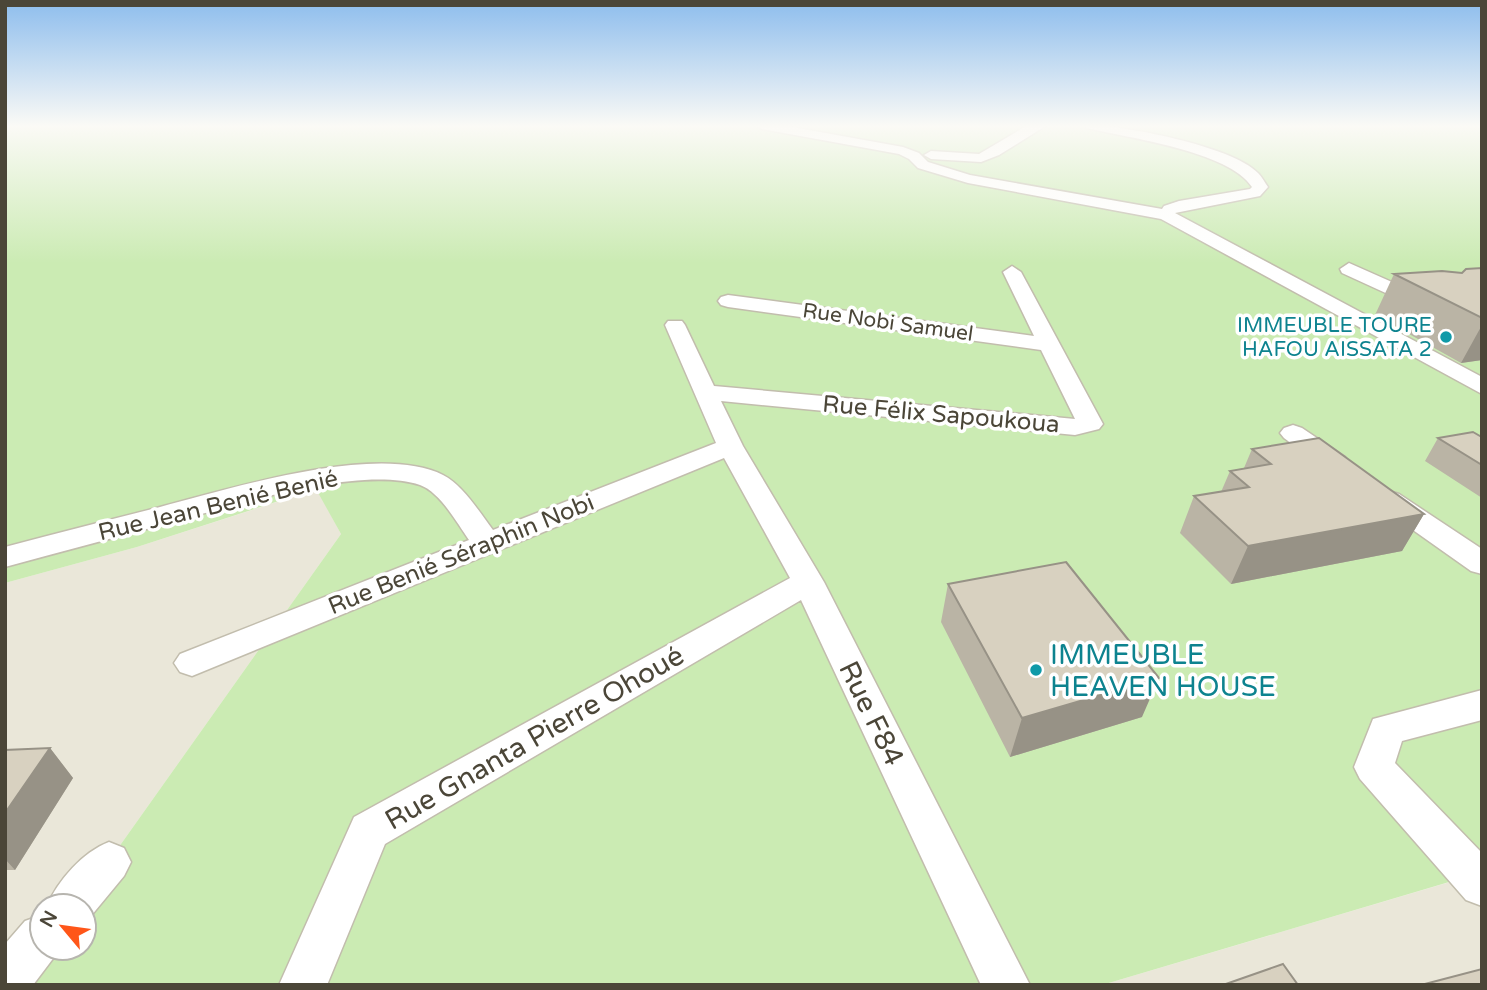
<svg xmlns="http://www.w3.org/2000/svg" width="1487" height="990" viewBox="0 0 1487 990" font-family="'Varela Round',sans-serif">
  <rect width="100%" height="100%" fill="#f6f4eb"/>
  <!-- residential -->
  <path fill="#eae7d9" d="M 317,489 L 341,534 L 77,906 L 42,906 L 42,948 L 5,985 L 5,583 L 137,547 Z
    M 1477,874 L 1482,880 L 1482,985 L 1102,985 Z"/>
  <!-- green -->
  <path fill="#cbebb3" d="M 5,125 L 1482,126 L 1482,880 L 1476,874 L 1102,985 L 22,985 L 48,948 L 84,948 L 84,906 L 77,906 L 341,534 L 316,489 L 137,547 L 5,583 Z"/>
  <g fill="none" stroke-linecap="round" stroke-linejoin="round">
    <defs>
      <path id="minor" d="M 756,125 L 781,125 L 903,147 L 919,153 L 928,162 L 970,175 L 1162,209 L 1164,206 L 1179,201 L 1250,189 L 1252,187 C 1229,151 1128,138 1087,128 L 1085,125 C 1123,125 1232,146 1258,173 C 1262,177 1265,183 1268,187 L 1260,196 L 1175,213 L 1482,377 L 1482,394 L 1161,219 L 968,183 L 918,168 L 909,159 L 899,154 L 762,129 Z
        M 1028,125 L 1047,125 L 999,155 L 981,162 L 931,159 L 924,155 L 931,151 L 979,154 Z
        M 1349,263 L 1428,298 L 1431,302 L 1428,306 L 1414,306 L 1342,273 L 1340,269 Z
        M 1012,266 L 1021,272 L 1103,424 L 1099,429 L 1075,435 L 721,401 L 743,446 L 824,582 L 1030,985 L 981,985 L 801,600 L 385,844 L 327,985 L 279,985 L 354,817 L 790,578 L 724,458 L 192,676 L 180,672 L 174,663 L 180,654 L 469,540 C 457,523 440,492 420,485 C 358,465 232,506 169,523 C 115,537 60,552 5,567 L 5,547 C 57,533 109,520 160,507 C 229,489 378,442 443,475 C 463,485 480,513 493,530 L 716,443 L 665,325 L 668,321 L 682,321 L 685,325 L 714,386 L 1075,419 L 1041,350 L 728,307 L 721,305 L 718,301 L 721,297 L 728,295 L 1034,336 L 1003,272 Z
        M 1293,425 L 1302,428 L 1345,457 L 1349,463 L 1345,469 C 1323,474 1302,451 1284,438 L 1280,433 L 1284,428 Z
        M 1389,491 L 1399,494 L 1482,549 L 1482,574 L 1471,571 L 1379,506 L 1375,500 L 1379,494 Z
        M 1482,690 L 1482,720 L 1402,741 L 1395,763 L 1482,853 L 1482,906 L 1466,900 L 1360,779 L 1354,767 L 1373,719 Z
        M 109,842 L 124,848 L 131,862 L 124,876 L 86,922 L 84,922 L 84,906 L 47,906 C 58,880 83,852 109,842 Z
        M 42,915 L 42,948 L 61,948 L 33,985 L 5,985 L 5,944 L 25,921 Z"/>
    </defs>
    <!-- minor casing -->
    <use href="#minor" stroke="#c2bdad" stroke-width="3"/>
    <!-- minor -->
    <use href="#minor" fill="#fff" fill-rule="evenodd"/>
  </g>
  <!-- wall -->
  <path fill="#bab4a5" d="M 1482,268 L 1482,360 L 1461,363 L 1375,315 L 1394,274 L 1462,273 Z
    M 1480,436 L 1482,436 L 1482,498 L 1425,461 L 1438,438 Z
    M 1252,449 L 1424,514 L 1402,551 L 1231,584 L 1180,533 L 1194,496 L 1221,492 L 1230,471 L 1244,468 Z
    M 948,584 L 1142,717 L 1010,757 L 941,622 Z
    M 50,748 L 73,778 L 15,870 L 5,870 L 5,750 Z"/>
  <!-- shaded-wall -->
  <path fill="#979286" d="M 1482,325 L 1482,360 L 1461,363 Z
    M 1424,514 L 1402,551 L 1231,584 L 1248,546 Z
    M 1159,678 L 1142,717 L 1010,757 L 1022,718 Z
    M 50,748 L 73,778 L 15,870 L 5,859 L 5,813 Z"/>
  <!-- building -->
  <path fill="#d8d1c0" stroke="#979286" stroke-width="2" d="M 1482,268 L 1482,318 L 1394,274 L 1442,271 L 1462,273 L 1466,269 Z
    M 1473,432 L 1480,436 L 1482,436 L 1482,465 L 1438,438 Z
    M 1319,438 L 1424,514 L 1248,546 L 1194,496 L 1249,487 L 1230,471 L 1271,464 L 1252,449 Z
    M 1066,562 L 1159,678 L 1022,718 L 948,584 Z
    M 50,748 L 5,813 L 5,750 Z
    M 1283,964 L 1298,985 L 1223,985 Z
    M 1482,969 L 1482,985 L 1421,985 Z"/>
  <!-- sky -->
  <linearGradient id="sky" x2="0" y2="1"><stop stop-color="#8dbded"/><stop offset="0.48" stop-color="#fbfaf6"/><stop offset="1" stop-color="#fbfaf6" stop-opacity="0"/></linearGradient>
  <rect width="1487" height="263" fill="url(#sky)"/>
  <!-- markers -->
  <g fill="#0f9aa8" stroke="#fff" stroke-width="2.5">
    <circle cx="1446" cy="337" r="7"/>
    <circle cx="1036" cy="670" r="7"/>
  </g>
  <g text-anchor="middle" stroke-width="7" stroke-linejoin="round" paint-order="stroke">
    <!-- far-street labels -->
    <g font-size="21" fill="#4b4638" stroke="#fff">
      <text transform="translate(888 322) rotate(8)" y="7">Rue Nobi Samuel</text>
    </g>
    <!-- far-culture labels -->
    <g font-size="21" fill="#0d838f" stroke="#fff" text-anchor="end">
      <text x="1432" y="332">IMMEUBLE TOURE<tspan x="1432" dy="24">HAFOU AISSATA 2</tspan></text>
    </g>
    <!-- street labels -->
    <g font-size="24" fill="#4b4638" stroke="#fff">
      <text transform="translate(941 414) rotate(5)" y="8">Rue Félix Sapoukoua</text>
      <text transform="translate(218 505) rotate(-13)" y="8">Rue Jean Benié Benié</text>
      <text transform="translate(461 554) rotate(-22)" y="8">Rue Benié Séraphin Nobi</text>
    </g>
    <!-- near-culture labels -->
    <g font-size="28" fill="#0d838f" stroke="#fff" text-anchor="start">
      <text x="1050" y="664">IMMEUBLE<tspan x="1050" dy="32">HEAVEN HOUSE</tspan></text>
    </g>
    <!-- near-street labels -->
    <g font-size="28" fill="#4b4638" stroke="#fff">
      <text transform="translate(872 713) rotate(64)" y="10">Rue F84</text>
      <text transform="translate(534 737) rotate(-30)" y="10">Rue Gnanta Pierre Ohoué</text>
    </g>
  </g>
  <!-- border -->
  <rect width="1487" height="990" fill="none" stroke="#4b4638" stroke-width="14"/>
  <!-- north arrow -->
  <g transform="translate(63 927) rotate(299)"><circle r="33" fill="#ffffff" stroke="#b7b5af" stroke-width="2"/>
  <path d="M0-5L12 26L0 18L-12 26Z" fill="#ff5619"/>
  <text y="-10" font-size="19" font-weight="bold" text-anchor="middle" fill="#4b4638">N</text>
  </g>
</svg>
